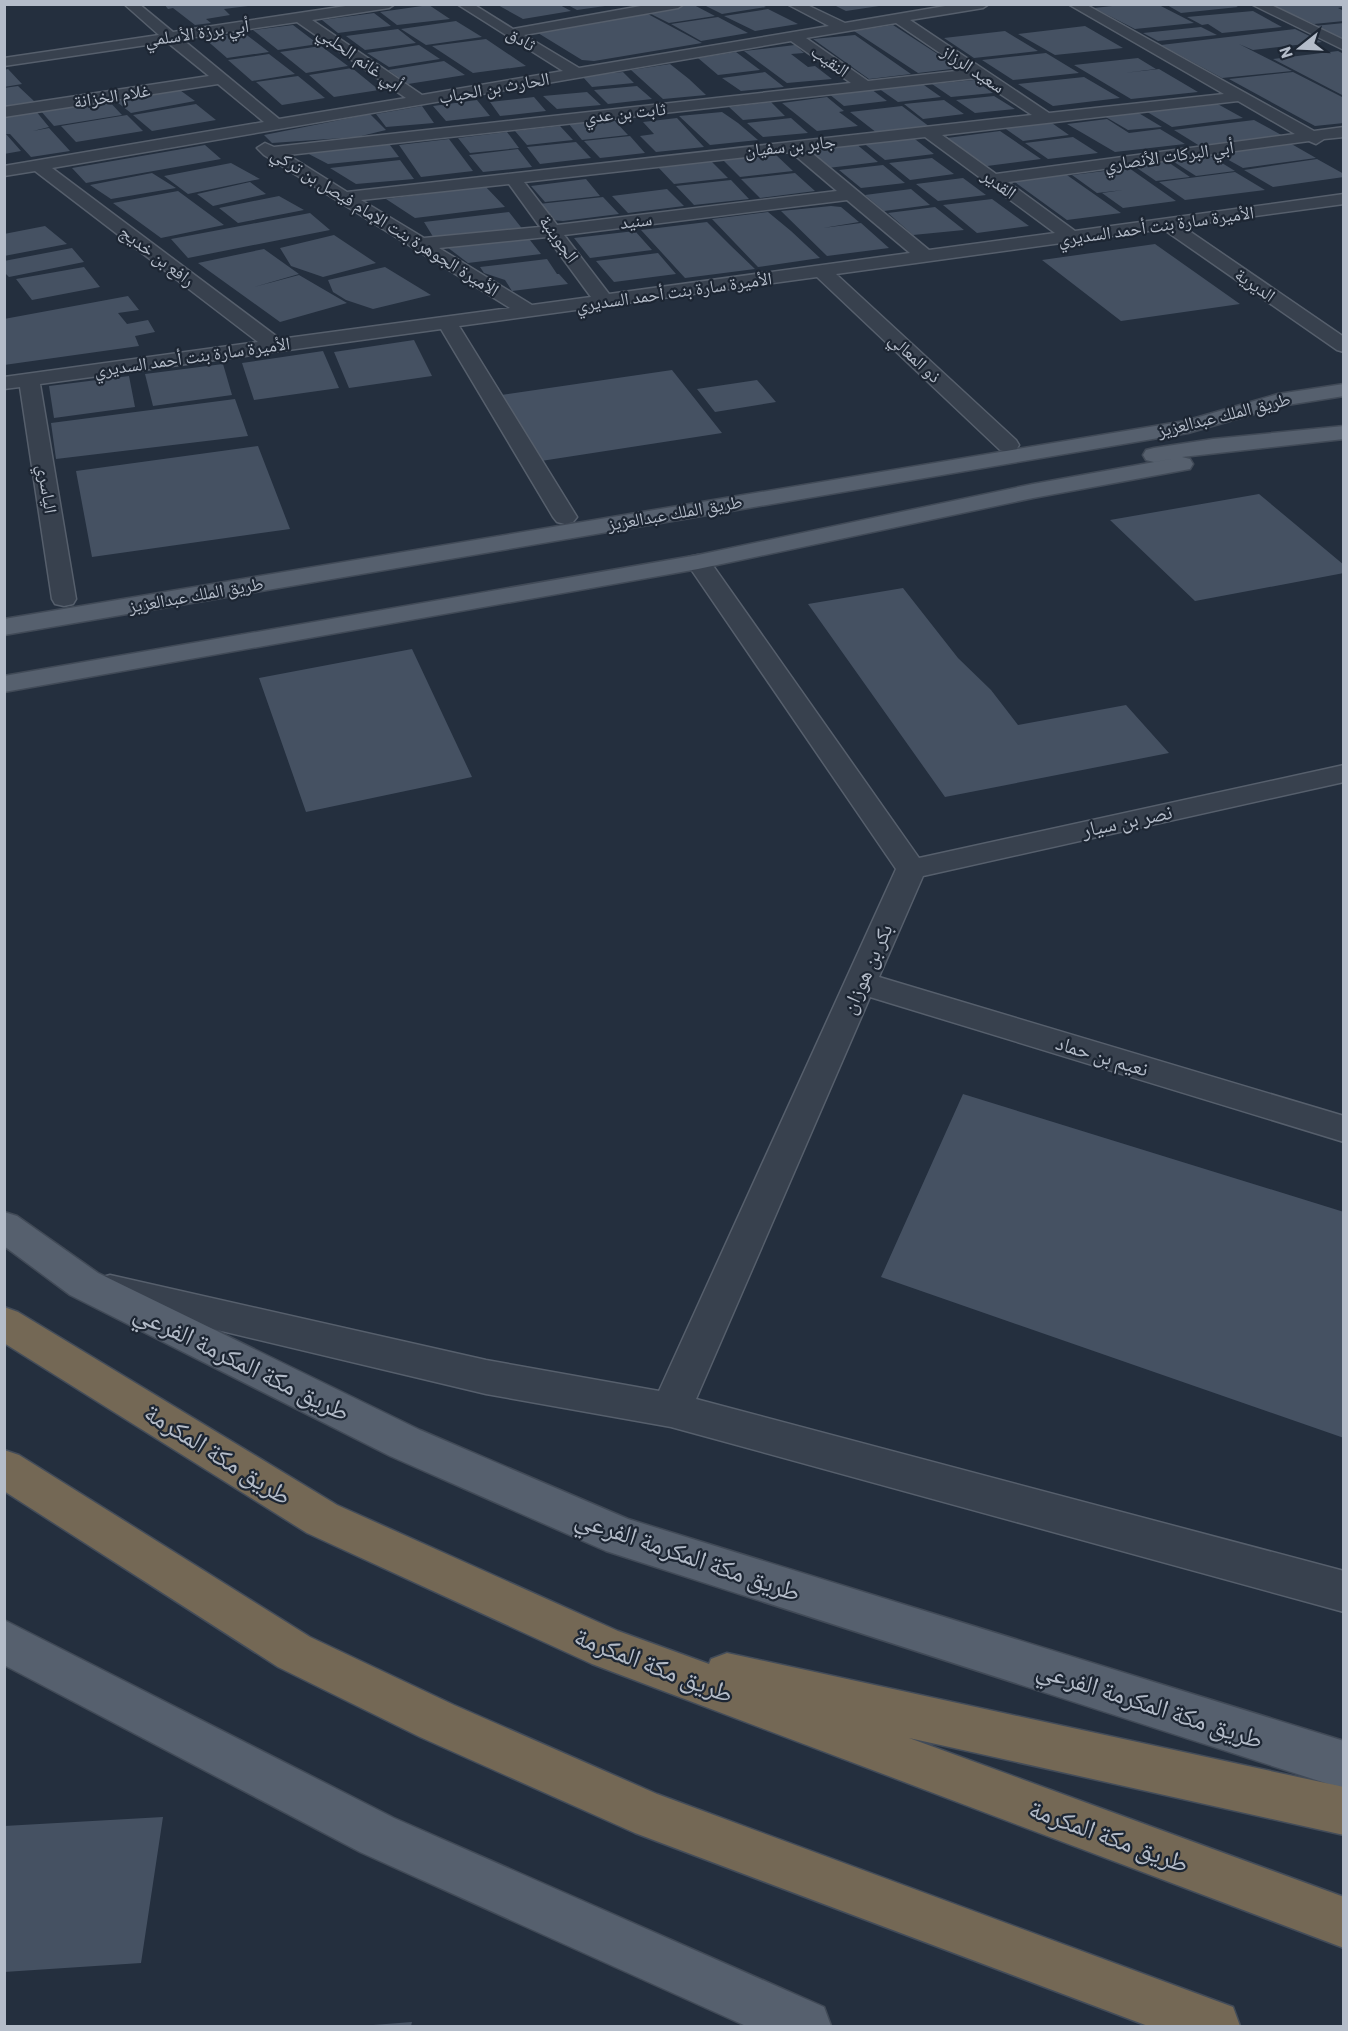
<svg xmlns="http://www.w3.org/2000/svg" width="1348" height="2031" viewBox="0 0 1348 2031" font-family="Barlow,'Noto Naskh Arabic',sans-serif">
  <rect width="100%" height="100%" fill="#242f3e"/>
  <!-- building -->
  <path fill="#455162" d="M 164,4 L 248,4 L 248,6 L 224,9 L 230,15 L 206,19 L 211,23 L 195,25 L 173,8 L 168,9 Z
    M 496,4 L 558,4 L 571,11 L 523,19 Z
    M 566,4 L 605,4 L 605,6 L 577,10 Z
    M 692,4 L 715,16 L 669,23 L 645,11 Z
    M 702,4 L 760,4 L 766,7 L 722,14 Z
    M 832,4 L 879,4 L 879,6 L 846,11 Z
    M 1130,4 L 1157,4 L 1194,23 L 1135,29 L 1094,8 Z
    M 1233,4 L 1238,7 L 1181,13 L 1167,5 Z
    M 1268,4 L 1341,4 L 1344,7 L 1338,8 L 1344,11 L 1344,21 L 1314,24 Z
    M 429,5 L 450,19 L 397,25 L 380,12 Z
    M 768,9 L 798,24 L 755,31 L 724,16 Z
    M 1253,11 L 1282,27 L 1222,33 L 1208,24 L 1202,25 L 1187,17 Z
    M 374,13 L 391,26 L 338,33 L 322,20 Z
    M 646,13 L 702,43 L 594,61 L 582,60 L 538,33 L 546,28 Z
    M 718,17 L 748,33 L 701,41 L 671,24 Z
    M 456,21 L 482,37 L 426,45 L 401,29 Z
    M 1344,23 L 1344,38 L 1339,38 L 1314,26 Z
    M 293,25 L 318,44 L 278,50 L 253,30 Z
    M 893,25 L 959,68 L 918,73 L 854,31 Z
    M 1085,26 L 1123,48 L 1055,55 L 1018,34 Z
    M 1201,27 L 1217,35 L 1158,41 L 1143,33 Z
    M 398,29 L 416,43 L 365,50 L 346,36 Z
    M 1295,29 L 1322,42 L 1253,50 L 1239,44 L 1292,71 L 1222,78 L 1161,45 Z
    M 1005,31 L 1038,51 L 974,58 L 944,38 Z
    M 244,33 L 269,52 L 227,58 L 204,38 Z
    M 855,35 L 911,74 L 869,79 L 813,39 Z
    M 486,39 L 526,66 L 473,73 L 432,46 Z
    M 419,45 L 440,59 L 389,67 L 367,53 Z
    M 795,45 L 804,53 L 791,54 L 808,67 L 815,66 L 832,79 L 787,83 L 744,51 Z
    M 321,46 L 348,66 L 306,73 L 280,52 Z
    M 1338,51 L 1344,54 L 1344,96 L 1273,59 Z
    M 736,52 L 760,70 L 718,75 L 698,58 Z
    M 1046,53 L 1079,73 L 1013,80 L 982,60 Z
    M 269,54 L 295,74 L 252,81 L 228,60 Z
    M 1138,58 L 1156,69 L 1124,73 L 1159,69 L 1198,92 L 1131,99 L 1074,65 Z
    M 444,61 L 465,75 L 408,84 L 388,70 Z
    M 670,64 L 689,79 L 706,95 L 663,99 L 631,70 Z
    M 352,68 L 379,90 L 334,97 L 309,75 Z
    M 8,69 L 22,84 L 4,87 L 4,70 Z
    M 623,72 L 634,83 L 592,87 L 582,76 Z
    M 765,72 L 784,87 L 741,91 L 722,78 Z
    M 1293,72 L 1344,98 L 1344,123 L 1315,126 L 1229,79 Z
    M 298,76 L 325,98 L 282,105 L 256,82 Z
    M 1084,77 L 1120,98 L 1053,106 L 1018,84 Z
    M 974,80 L 993,93 L 951,97 L 932,84 Z
    M 921,83 L 941,97 L 898,102 L 878,88 Z
    M 18,86 L 35,102 L 4,107 L 4,88 Z
    M 637,86 L 652,99 L 608,104 L 594,90 Z
    M 177,88 L 195,101 L 131,113 L 113,99 Z
    M 871,89 L 887,101 L 844,106 L 829,94 Z
    M 587,92 L 601,105 L 557,109 L 543,96 Z
    M 994,96 L 1015,109 L 975,113 L 956,100 Z
    M 534,97 L 546,111 L 500,116 L 490,102 Z
    M 827,97 L 844,111 L 839,112 L 858,126 L 817,131 L 782,103 Z
    M 107,99 L 122,115 L 54,126 L 40,110 Z
    M 477,100 L 490,116 L 446,121 L 433,106 Z
    M 944,100 L 964,114 L 923,119 L 904,104 Z
    M 771,102 L 785,116 L 743,120 L 729,107 Z
    M 1214,102 L 1243,118 L 1172,127 L 1144,110 Z
    M 196,104 L 216,120 L 152,131 L 133,115 Z
    M 422,106 L 434,123 L 386,127 L 376,114 Z
    M 902,106 L 930,127 L 877,133 L 850,112 Z
    M 35,110 L 49,127 L 33,131 L 49,128 L 70,151 L 31,157 L 10,134 L 6,134 L 21,151 L 4,154 L 4,115 Z
    M 722,112 L 738,123 L 758,140 L 710,145 L 679,116 Z
    M 1137,112 L 1162,127 L 1128,130 L 1104,116 Z
    M 370,114 L 386,130 L 357,137 L 272,143 L 264,135 Z
    M 127,115 L 143,131 L 76,142 L 61,126 Z
    M 677,118 L 704,147 L 656,152 L 640,136 L 654,134 L 643,122 Z
    M 791,118 L 808,133 L 763,137 L 747,123 Z
    M 613,119 L 628,135 L 582,140 L 568,123 Z
    M 1107,119 L 1129,133 L 1160,129 L 1185,144 L 1115,152 L 1067,124 Z
    M 1254,120 L 1285,137 L 1203,148 L 1174,130 Z
    M 1049,121 L 1069,135 L 1023,141 L 1003,127 Z
    M 560,126 L 573,140 L 527,145 L 515,131 Z
    M 1000,131 L 1041,159 L 987,166 L 947,138 Z
    M 507,132 L 519,148 L 470,153 L 458,138 Z
    M 630,136 L 645,153 L 600,158 L 584,141 Z
    M 911,136 L 934,154 L 885,160 L 862,142 Z
    M 1073,137 L 1098,153 L 1048,159 L 1025,143 Z
    M 449,139 L 473,171 L 421,177 L 399,145 Z
    M 387,141 L 399,157 L 328,164 L 303,151 Z
    M 576,142 L 591,158 L 540,164 L 527,147 Z
    M 1288,142 L 1316,158 L 1243,168 L 1216,153 Z
    M 855,143 L 878,162 L 828,168 L 806,149 Z
    M 205,145 L 221,159 L 86,183 L 72,168 Z
    M 518,149 L 532,167 L 483,172 L 469,155 Z
    M 775,154 L 793,171 L 740,177 L 722,159 Z
    M 1209,155 L 1235,171 L 1196,176 L 1171,160 Z
    M 932,158 L 954,174 L 910,180 L 889,163 Z
    M 1317,159 L 1344,174 L 1344,177 L 1273,187 L 1244,170 Z
    M 400,160 L 414,179 L 356,184 L 330,168 Z
    M 1165,160 L 1190,177 L 1156,181 L 1131,164 Z
    M 711,161 L 728,178 L 674,184 L 657,166 Z
    M 231,163 L 260,179 L 188,194 L 164,176 Z
    M 883,165 L 905,183 L 861,188 L 839,170 Z
    M 1129,168 L 1176,201 L 1123,208 L 1102,193 L 1123,190 L 1097,193 L 1072,175 Z
    M 1235,172 L 1265,190 L 1185,200 L 1159,182 Z
    M 152,173 L 176,188 L 111,199 L 90,185 Z
    M 795,173 L 815,191 L 760,198 L 741,179 Z
    M 1064,173 L 1121,213 L 1067,220 L 1012,180 Z
    M 963,178 L 986,195 L 938,201 L 916,184 Z
    M 586,179 L 600,196 L 545,202 L 531,186 Z
    M 731,180 L 749,199 L 694,205 L 676,186 Z
    M 250,182 L 266,194 L 213,206 L 197,194 Z
    M 485,186 L 505,207 L 415,218 L 386,199 Z
    M 667,189 L 684,206 L 628,213 L 612,196 Z
    M 911,189 L 930,205 L 884,211 L 865,195 Z
    M 178,191 L 224,225 L 161,238 L 113,203 Z
    M 279,196 L 304,210 L 238,223 L 219,208 Z
    M 603,197 L 619,214 L 563,221 L 552,220 L 539,204 Z
    M 992,199 L 1029,226 L 977,233 L 943,205 Z
    M 831,206 L 841,207 L 859,222 L 823,228 L 861,223 L 889,248 L 827,256 L 781,211 Z
    M 935,207 L 964,230 L 913,235 L 888,213 Z
    M 509,212 L 524,231 L 435,240 L 424,222 Z
    M 768,212 L 791,231 L 820,258 L 758,267 L 712,219 Z
    M 310,213 L 330,230 L 188,258 L 171,239 Z
    M 707,222 L 730,245 L 755,269 L 685,278 L 641,230 Z
    M 45,226 L 67,244 L 4,256 L 4,234 Z
    M 635,231 L 652,250 L 590,258 L 574,238 Z
    M 334,235 L 376,263 L 323,277 L 291,266 L 280,248 Z
    M 526,235 L 541,254 L 468,263 L 443,244 Z
    M 1155,244 L 1240,304 L 1121,321 L 1042,260 Z
    M 72,248 L 84,262 L 9,277 L 4,272 L 4,261 Z
    M 264,249 L 299,274 L 254,287 L 299,275 L 347,303 L 280,322 L 198,263 Z
    M 658,253 L 676,274 L 614,282 L 596,261 Z
    M 547,259 L 557,274 L 559,274 L 568,284 L 512,291 L 505,280 L 484,273 L 480,267 Z
    M 84,267 L 100,287 L 32,300 L 16,279 Z
    M 385,267 L 431,295 L 373,309 L 346,300 L 333,292 L 328,280 Z
    M 128,296 L 139,310 L 118,313 L 127,324 L 148,320 L 155,332 L 135,336 L 139,346 L 4,365 L 4,319 Z
    M 414,340 L 432,376 L 349,388 L 334,352 Z
    M 323,351 L 339,388 L 254,400 L 242,363 Z
    M 223,364 L 232,395 L 153,406 L 145,374 Z
    M 672,370 L 722,433 L 541,461 L 501,395 Z
    M 129,376 L 135,407 L 54,418 L 49,386 Z
    M 757,380 L 776,402 L 715,412 L 697,389 Z
    M 235,399 L 248,436 L 56,459 L 51,423 Z
    M 258,446 L 290,529 L 92,557 L 76,471 Z
    M 1259,494 L 1344,565 L 1344,573 L 1195,601 L 1110,520 Z
    M 903,588 L 958,658 L 991,690 L 1018,725 L 1126,705 L 1169,753 L 945,797 L 808,604 Z
    M 412,649 L 472,777 L 306,812 L 259,678 Z
    M 963,1094 L 1344,1212 L 1344,1438 L 881,1277 Z
    M 163,1817 L 141,1963 L 4,1972 L 4,1826 Z
    M 412,2022 L 411,2026 L 373,2026 L 373,2025 Z"/>
  <g fill="none" stroke-linecap="round" stroke-linejoin="round">
    <defs>
      <path id="minor" d="M 124,4 L 139,4 L 173,32 L 359,4 L 395,4 L 389,8 L 312,20 L 422,95 L 563,71 L 457,4 L 473,4 L 513,29 L 652,4 L 684,4 L 678,8 L 524,35 L 579,68 L 829,26 L 787,4 L 805,4 L 845,23 L 957,4 L 989,4 L 983,8 L 910,20 L 1049,113 L 1224,94 L 1068,4 L 1085,4 L 1314,131 L 1344,127 L 1344,137 L 1324,139 L 1316,144 L 1309,141 L 1008,182 L 1075,231 L 1344,194 L 1344,204 L 1182,226 L 1344,337 L 1344,352 L 1337,350 L 1163,229 L 836,274 L 1016,440 L 1019,445 L 1016,450 L 1008,452 L 1000,450 L 817,277 L 459,326 L 577,517 L 573,522 L 565,524 L 557,522 L 553,517 L 441,329 L 40,384 L 76,599 L 73,604 L 64,606 L 55,604 L 52,599 L 20,387 L 4,389 L 4,377 L 258,342 L 35,171 L 4,176 L 4,166 L 264,122 L 218,84 L 4,117 L 4,107 L 209,76 L 167,42 L 4,66 L 4,58 L 159,35 ZM 297,22 L 406,98 L 279,119 L 182,39 ZM 896,23 L 965,70 L 868,81 L 806,38 ZM 791,41 L 851,83 L 274,147 L 265,143 L 257,148 L 264,155 L 510,308 L 280,339 L 52,168 ZM 976,78 L 1032,115 L 347,192 L 288,155 ZM 1238,101 L 1295,134 L 996,174 L 942,135 ZM 925,137 L 1055,233 L 929,250 L 808,150 ZM 791,152 L 837,191 L 557,225 L 524,182 ZM 509,184 L 540,227 L 424,238 L 361,200 ZM 847,200 L 910,253 L 609,294 L 564,235 ZM 547,237 L 591,297 L 532,305 L 439,248 Z
        M 1251,4 L 1269,4 L 1344,40 L 1344,50 Z
        M 698,555 L 707,557 L 919,858 L 1344,765 L 1344,782 L 923,876 L 879,977 L 1344,1116 L 1344,1142 L 870,997 L 696,1399 L 1344,1571 L 1344,1612 L 671,1427 L 486,1394 L 96,1301 L 91,1290 L 96,1279 L 110,1275 L 486,1360 L 659,1391 L 896,869 L 686,562 L 689,557 Z"/>
      <path id="major" d="M 1344,384 L 1344,396 L 1281,406 L 1188,433 L 4,635 L 4,619 L 1185,421 L 1278,394 Z
        M 1344,426 L 1344,439 L 1182,457 L 1190,459 L 1193,464 L 1190,469 L 1033,498 L 698,569 L 4,692 L 4,676 L 698,555 L 1033,484 L 1182,457 L 1154,462 L 1146,460 L 1143,455 L 1146,450 L 1154,448 L 1213,439 Z
        M 4,1212 L 17,1216 L 98,1273 L 420,1430 L 628,1519 L 1344,1741 L 1344,1789 L 606,1551 L 390,1456 L 70,1295 L 4,1246 Z
        M 4,1620 L 394,1818 L 824,2007 L 831,2026 L 746,2026 L 360,1852 L 4,1665 Z"/>
      <path id="highway" d="M 4,1307 L 18,1312 L 337,1505 L 618,1631 L 709,1664 L 711,1659 L 727,1653 L 1344,1787 L 1344,1835 L 909,1738 L 1344,1897 L 1344,1948 L 592,1664 L 307,1533 L 4,1343 Z
        M 4,1450 L 19,1455 L 310,1637 L 454,1705 L 657,1794 L 1214,2000 L 1233,2007 L 1240,2026 L 1148,2026 L 635,1833 L 420,1737 L 278,1667 L 4,1491 Z"/>
    </defs>
    <!-- minor casing -->
    <use href="#minor" stroke="#565f6c" stroke-width="3"/>
    <!-- major casing -->
    <use href="#major" stroke="#414a57" stroke-width="3"/>
    <!-- highway casing -->
    <use href="#highway" stroke="#434c59" stroke-width="3"/>
    <!-- minor -->
    <use href="#minor" fill="#38414e" fill-rule="evenodd"/>
    <!-- major -->
    <use href="#major" fill="#56606e" fill-rule="evenodd"/>
    <!-- highway -->
    <use href="#highway" fill="#746855" fill-rule="evenodd"/>
  </g>
  <g text-anchor="middle" stroke-width="4.5" stroke-linejoin="round" paint-order="stroke">
    <!-- far-street labels -->
    <g font-size="18" fill="#b4bcc9" stroke="#1d2633">
      <text transform="translate(197 33) rotate(-8)" y="6">أبي برزة الأسلمي</text>
      <text transform="translate(521 39) rotate(31)" y="6">ثادق</text>
      <text transform="translate(360 59) rotate(35)" y="6">أبي غانم الحلبي</text>
      <text transform="translate(830 61) rotate(35)" y="6">النقيب</text>
      <text transform="translate(973 69) rotate(34)" y="6">سعيد الرزاز</text>
      <text transform="translate(494 88) rotate(-10)" y="6">الحارث بن الحباب</text>
      <text transform="translate(112 96) rotate(-9)" y="6">غلام الخزانة</text>
      <text transform="translate(625 113) rotate(-6)" y="6">ثابت بن عدي</text>
      <text transform="translate(790 146) rotate(-6)" y="6">جابر بن سفيان</text>
      <text transform="translate(1169 156) rotate(-8)" y="6">أبي البركات الأنصاري</text>
      <text transform="translate(999 184) rotate(36)" y="6">القدير</text>
      <text transform="translate(636 221) rotate(-7)" y="6">سنيد</text>
      <text transform="translate(385 222) rotate(32)" y="6">الأميرة الجوهرة بنت الإمام فيصل بن تركي</text>
      <text transform="translate(1156 226) rotate(-8)" y="6">الأميرة سارة بنت أحمد السديري</text>
      <text transform="translate(559 239) rotate(54)" y="6">الجوينبة</text>
      <text transform="translate(157 256) rotate(37)" y="6">رافع بن خديج</text>
      <text transform="translate(1255 285) rotate(35)" y="6">الديرية</text>
      <text transform="translate(674 292) rotate(-8)" y="6">الأميرة سارة بنت أحمد السديري</text>
      <text transform="translate(192 357) rotate(-8)" y="6">الأميرة سارة بنت أحمد السديري</text>
      <text transform="translate(915 358) rotate(43)" y="6">ذو المعالي</text>
      <text transform="translate(1224 415) rotate(-14)" y="6">طريق الملك عبدالعزيز</text>
      <text transform="translate(47 489) rotate(81)" y="6">الياسري</text>
      <text transform="translate(675 513) rotate(-10)" y="6">طريق الملك عبدالعزيز</text>
      <text transform="translate(196 595) rotate(-10)" y="6">طريق الملك عبدالعزيز</text>
    </g>
    <!-- street labels -->
    <g font-size="21" fill="#b4bcc9" stroke="#1d2633">
      <text transform="translate(1127 821) rotate(-12)" y="7">نصر بن سيار</text>
      <text transform="translate(867 969) rotate(-66)" y="7">بكر بن هوزان</text>
      <text transform="translate(1102 1056) rotate(17)" y="7">نعيم بن حماد</text>
    </g>
    <!-- near-street labels -->
    <g font-size="26" fill="#b4bcc9" stroke="#1d2633">
      <text transform="translate(242 1362) rotate(26)" y="9">طريق مكة المكرمة الفرعي</text>
      <text transform="translate(218 1454) rotate(32)" y="9">طريق مكة المكرمة</text>
      <text transform="translate(688 1555) rotate(19)" y="9">طريق مكة المكرمة الفرعي</text>
      <text transform="translate(654 1665) rotate(21)" y="9">طريق مكة المكرمة</text>
      <text transform="translate(1150 1704) rotate(18)" y="9">طريق مكة المكرمة الفرعي</text>
      <text transform="translate(1109 1836) rotate(20)" y="9">طريق مكة المكرمة</text>
    </g>
  </g>
  <!-- border -->
  <rect width="1348" height="2031" fill="none" stroke="#b4bcc9" stroke-width="12"/>
  <!-- north arrow -->
  <g transform="translate(1300 48) rotate(252)" stroke="#1d2633" stroke-width="4.5" paint-order="stroke">
  <path d="M0-4.5L10 22L0 15L-10 22Z" fill="#b4bcc9"/>
  <text y="-9" font-size="16" font-weight="bold" text-anchor="middle" fill="#b4bcc9">N</text>
  </g>
</svg>
